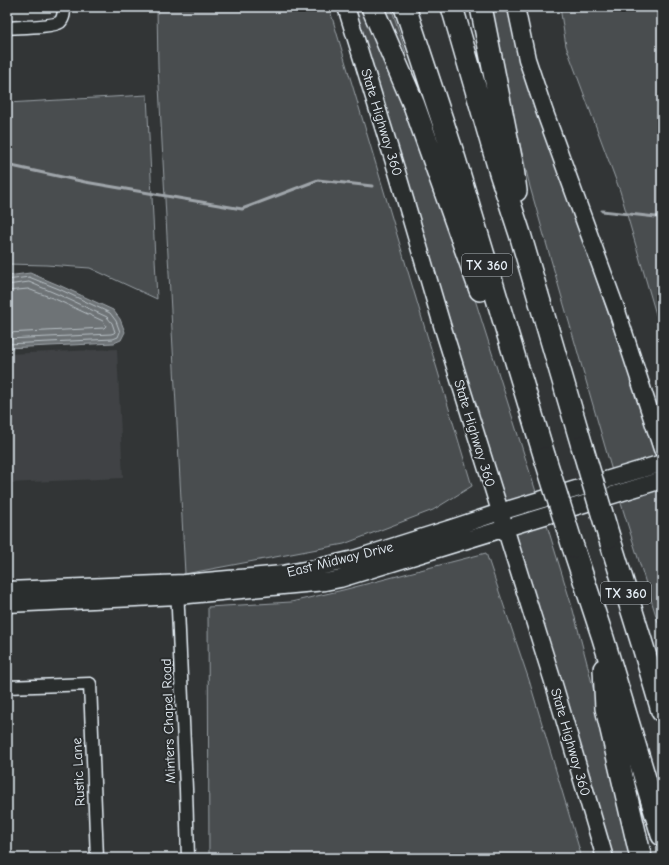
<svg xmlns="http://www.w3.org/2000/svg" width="669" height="865" viewBox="0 0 669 865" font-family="'Comic Neue',sans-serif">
  <rect width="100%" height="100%" fill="#323536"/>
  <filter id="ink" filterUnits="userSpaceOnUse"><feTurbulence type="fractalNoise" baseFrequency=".025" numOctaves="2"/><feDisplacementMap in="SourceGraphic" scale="8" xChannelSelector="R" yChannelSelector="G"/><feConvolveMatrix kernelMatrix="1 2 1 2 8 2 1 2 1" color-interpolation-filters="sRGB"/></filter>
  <g filter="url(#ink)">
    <!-- built -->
    <path fill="#3f4244" d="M 117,349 L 123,478 L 7,483 L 7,354 Z"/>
    <!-- green -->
    <path fill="#494d4f" stroke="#989fa4" d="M 157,7 L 329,7 L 472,486 L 433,510 L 344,544 L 185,574 L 158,67 Z
      M 353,7 L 365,7 L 391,65 L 466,271 L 537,495 L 507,503 L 502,497 Z
      M 377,7 L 391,7 L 406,53 L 398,56 Z
      M 486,7 L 509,7 L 528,82 L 656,452 L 656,455 L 655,458 L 612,471 L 530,187 L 496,42 Z
      M 560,7 L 662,7 L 662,335 L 620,191 L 566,46 Z
      M 147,95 L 157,299 L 90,268 L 46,265 L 7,264 L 7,103 Z
      M 662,488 L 662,635 L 620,500 Z
      M 546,522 L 573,610 L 588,667 L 634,858 L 611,858 L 516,540 L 517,538 L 517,536 L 514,535 L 515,533 Z
      M 486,553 L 529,680 L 582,858 L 209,858 L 208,607 L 291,602 L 343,590 Z"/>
    <!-- water -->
    <path fill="#6e7376" stroke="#9fa5aa" d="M 30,273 L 61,286 L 113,310 L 120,319 L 125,332 L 121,340 L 114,343 L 7,348 L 7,276 Z"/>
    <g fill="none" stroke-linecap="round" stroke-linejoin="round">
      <!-- shore -->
      <path stroke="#b7bfc4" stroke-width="1" d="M 7,280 L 29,277 L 59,289 L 110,313 L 116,321 L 120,332 L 118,337 L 113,339 L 7,344
        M 7,285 L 29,282 L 57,294 L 107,317 L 112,323 L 115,332 L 114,333 L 111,334 L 7,339
        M 7,291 L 28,289 L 55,299 L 103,321 L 106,326 L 104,328 L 7,333"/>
      <!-- stream -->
      <path stroke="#9fa5aa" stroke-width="3" d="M 7,165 L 85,182 L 242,209 L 318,180 L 372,186
        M 602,211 L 656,217 L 662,214"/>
      <defs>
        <path id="minor" d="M 7,28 C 17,27 53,27 60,22 C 64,18 64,12 64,7
          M 177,587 L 186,789 L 188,858
          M 7,687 L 90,684 L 97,858"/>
        <path id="secondary" d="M 346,7 L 397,172 L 442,325 L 555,688 L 605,858
          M 516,7 L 527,59 L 544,110 L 617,311 L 662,449
          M 7,590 L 184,583 L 282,574 L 315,568 L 354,559 L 455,527 L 500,512 L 662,463
          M 7,604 L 178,596 L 325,582 L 340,579 L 662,480"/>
        <path id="motorway" d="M 372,7 L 414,105 L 480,290
          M 405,7 L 454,156 L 545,458
          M 452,7 L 500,173 L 520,234 L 582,446
          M 481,7 L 513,168 L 516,191
          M 609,537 L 644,650 L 662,711
          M 573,547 L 603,638 L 662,835
          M 604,669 L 606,708 L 641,858"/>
      </defs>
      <!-- minor casing -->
      <use href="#minor" stroke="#e8f1f8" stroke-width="15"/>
      <!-- secondary casing -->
      <use href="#secondary" stroke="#e8f1f8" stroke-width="19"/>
      <!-- motorway casing -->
      <use href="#motorway" stroke="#e8f1f8" stroke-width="24"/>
      <!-- minor -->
      <use href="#minor" stroke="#2a2d2e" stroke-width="12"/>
      <!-- secondary -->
      <use href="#secondary" stroke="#2a2d2e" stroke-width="16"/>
      <!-- motorway -->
      <use href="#motorway" stroke="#2a2d2e" stroke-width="21"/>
      <defs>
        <path id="motorway-bridge" d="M 582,446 L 609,537
          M 545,458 L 573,547"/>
      </defs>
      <!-- motorway-bridge casing -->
      <use href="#motorway-bridge" stroke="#e8f1f8" stroke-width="24" stroke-linecap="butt"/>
      <!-- motorway-bridge -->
      <use href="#motorway-bridge" stroke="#2a2d2e" stroke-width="21"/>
    </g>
  </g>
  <g text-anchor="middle" stroke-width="4" stroke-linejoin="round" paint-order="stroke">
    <!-- shield labels -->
    <g fill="#2a2d2e" stroke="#afb6bb" stroke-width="1">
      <rect x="462" y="254" width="50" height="22" rx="3"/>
      <rect x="601" y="582" width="50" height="22" rx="3"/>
    </g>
    <g font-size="13" font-weight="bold" fill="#e8f1f8">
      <text x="487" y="270">TX 360</text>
      <text x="626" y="598">TX 360</text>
    </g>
    <!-- street labels -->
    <g font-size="14" fill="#e8f1f8" stroke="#2a2d2e">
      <text transform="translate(382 122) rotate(73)" y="5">State Highway 360</text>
      <text transform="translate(475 433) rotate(73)" y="5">State Highway 360</text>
      <text transform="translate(340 559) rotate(-14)" y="5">East Midway Drive</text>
      <text transform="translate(168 721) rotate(-92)" y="5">Minters Chapel Road</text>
      <text transform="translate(571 742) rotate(74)" y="5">State Highway 360</text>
      <text transform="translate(78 772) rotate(-93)" y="5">Rustic Lane</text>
    </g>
  </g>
  <!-- margin -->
  <rect width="669" height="865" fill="none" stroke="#2a2d2e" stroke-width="24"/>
  <rect x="12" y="12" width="645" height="841" fill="none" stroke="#e8f1f8" stroke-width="1.5" filter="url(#ink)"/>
</svg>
